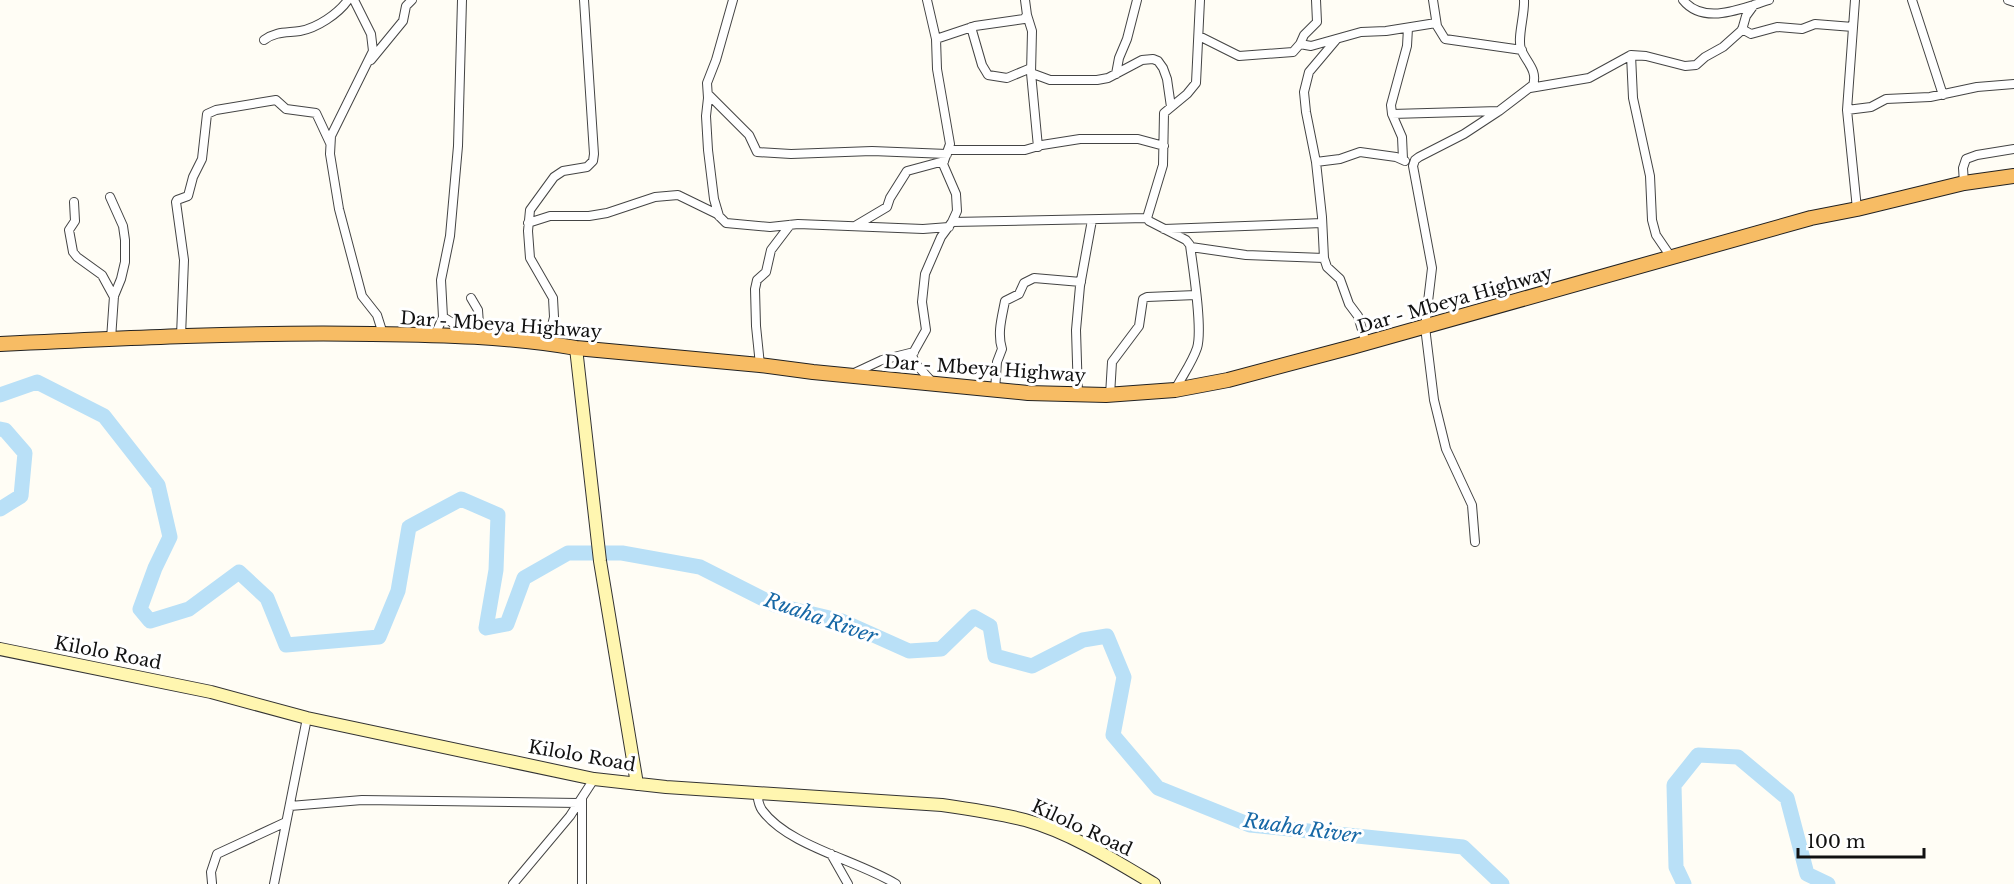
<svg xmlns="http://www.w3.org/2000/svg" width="2014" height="884" viewBox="0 0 2014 884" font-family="'Libre Baskerville',serif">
  <rect width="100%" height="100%" fill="#fffdf5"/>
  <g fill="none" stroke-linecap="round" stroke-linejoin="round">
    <!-- river -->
    <path stroke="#b9e0f7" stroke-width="15" d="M 0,395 L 37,382 L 104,416 L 158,485 L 170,537 L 155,568 L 140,609 L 150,621 L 189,609 L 239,572 L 267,598 L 286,645 L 379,637 L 398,591 L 409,527 L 461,499 L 498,515 L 496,570 L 486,628 L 507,624 L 524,578 L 568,553 L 622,553 L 700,567 L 775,605 L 842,621 L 909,651 L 941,649 L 974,617 L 990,626 L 995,656 L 1032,666 L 1083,640 L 1107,636 L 1124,677 L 1113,735 L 1158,788 L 1250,825 L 1463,847 L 1502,884
      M 0,429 L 5,430 L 25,453 L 21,496 L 0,509
      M 1684,884 L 1676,867 L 1674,785 L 1698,755 L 1738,757 L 1787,798 L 1807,874 L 1828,884"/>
    <defs>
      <path id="minor" d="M 354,0 L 371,34 L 373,51 L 331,136 L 330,154 L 339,209 L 362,296 L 377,315 L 383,334
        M 927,0 L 936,39 L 937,69 L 950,144 L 943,164 L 956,194 L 957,211 L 952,222 L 941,237 L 925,274 L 922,302 L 926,330 L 912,355 L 915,363 L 933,383
        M 1433,0 L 1437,26 L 1445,39 L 1522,50
        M 1683,0 C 1704,26 1743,8 1769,0
        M 1855,0 L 1847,110 L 1857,209
        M 1912,0 L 1943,95
        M 2008,0 L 2014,2
        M 1027,15 L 1032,31 L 1031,73 L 1038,147
        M 971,27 L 982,65 L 988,75 L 1007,78 L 1031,68
        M 1742,29 L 1751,34 L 1777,27 L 1802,29 L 1815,24 L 1853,27
        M 1199,36 L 1239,56 L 1293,52 L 1300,44 L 1304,35 L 1317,22 L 1316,0
        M 936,39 L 975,26 L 1024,19 L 1027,15 L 1025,0
        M 264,40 C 276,31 287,33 300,31 C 317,28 338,14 348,0
        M 1336,40 L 1309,72 L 1304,92 L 1306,112 L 1316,162 L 1322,217 L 1324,258 L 1327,267 L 1340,279 L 1349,304 L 1358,316 L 1366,343
        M 1300,44 L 1311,46 L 1361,32 L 1386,31 L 1436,23
        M 1631,55 L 1633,98 L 1650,176 L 1652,220 L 1656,235 L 1671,257
        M 371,60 L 403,21 L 406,6 L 412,0
        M 1031,73 L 1050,80 L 1097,80 L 1108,78 L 1142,60 L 1153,59 L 1158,61 L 1163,68 L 1167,79 L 1171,107
        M 1116,74 L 1119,58 L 1127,39 L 1137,0
        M 1530,88 L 1589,78 L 1631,55 L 1646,56 L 1685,66 L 1696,65 L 1705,57 L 1723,47 L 1742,30 L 1746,16 L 1754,5
        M 708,94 L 749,135 L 757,152 L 791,154 L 872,151 L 947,154
        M 1847,110 L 1871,107 L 1886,99 L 1930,97 L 1977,87 L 2014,84
        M 1392,114 L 1499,111
        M 949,150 L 1025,150 L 1042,145 L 1080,139 L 1138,139 L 1164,146
        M 1403,159 L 1402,137 L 1392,114 L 1391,105 L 1407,46 L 1408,28
        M 1316,162 L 1340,159 L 1360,152 L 1396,157 L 1405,161
        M 1964,183 L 1963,168 L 1966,159 L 1977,155 L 2014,149
        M 110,197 L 123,226 L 125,240 L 125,262 L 121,279 L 114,296 L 111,339
        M 74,202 L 75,221 L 69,230 L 73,252 L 77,257 L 102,275 L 114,297
        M 719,216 L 714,199 L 708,150 L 706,116 L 708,98 L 707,83 L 716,60 L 733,0
        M 952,222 L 1147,218
        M 528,223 L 550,216 L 589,216 L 607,213 L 655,197 L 678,195 L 717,214 L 726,223 L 770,227 L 798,224 L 923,229 L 949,227
        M 855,226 L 887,207 L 890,198 L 907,171 L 944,161
        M 1164,229 L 1322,223
        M 1191,247 L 1246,255 L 1324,258
        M 471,298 L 478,310 L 480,338
        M 443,317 L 461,328 L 471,337
        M 435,335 L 443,317 L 441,280 L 450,236 L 458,146 L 462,0
        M 181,336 L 184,260 L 176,202 L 177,200 L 188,196 L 193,177 L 202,159 L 207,114 L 216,110 L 276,100 L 286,109 L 316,113 L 330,143
        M 548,343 L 554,317 L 553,298 L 530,258 L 528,231 L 530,210 L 554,177 L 563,171 L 587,167 L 593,161 L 594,154 L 584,0
        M 760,365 L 756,326 L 755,289 L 757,280 L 766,272 L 771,250 L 790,225
        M 852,374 L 882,360 L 914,352
        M 995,390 L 997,362 L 1002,349 C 997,333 1002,317 1005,301 L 1019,294 L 1024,283 L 1034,278 L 1081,282
        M 1175,390 C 1182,376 1192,363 1197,348 C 1203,329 1193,268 1190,245 L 1186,240 L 1149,221 L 1147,218 L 1163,165 L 1164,113 L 1187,94 L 1196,83 L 1200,0
        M 1078,395 L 1076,330 L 1080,286 L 1092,220
        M 1110,395 L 1112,362 L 1139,326 L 1143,299 L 1147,297 L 1196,295
        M 1475,542 L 1472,505 L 1446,449 L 1434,400 L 1425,327 L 1432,268 L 1413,166 L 1415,160 L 1419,157 L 1464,134 L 1499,111 L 1533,85 C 1538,70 1526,62 1521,49 C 1517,38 1525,14 1524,0
        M 757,792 C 758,799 758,804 762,810 C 788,846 857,860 896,884
        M 582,799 L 582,884
        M 290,806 L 362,800 L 578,803
        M 831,854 L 848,884
        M 212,883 L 211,872 L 217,854 L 286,822
        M 274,884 L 307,718
        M 513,884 L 570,816 L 594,779"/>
      <path id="secondary" d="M 576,348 L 600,561 L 637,784
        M 0,649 L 211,692 L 307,718 L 594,779 L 666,787 L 942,805 C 970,809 998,813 1025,820 C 1069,832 1114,860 1154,884"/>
      <path id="trunk" d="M 0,344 C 124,338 248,332 372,334 C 440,335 509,336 576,348 L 760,365 L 813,372 L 1028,393 L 1106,395 L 1175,390 L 1228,380 L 1352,347 L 1811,218 L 1857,209 L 1964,183 L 2014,176"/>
    </defs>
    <!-- minor casing -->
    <use href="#minor" stroke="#444" stroke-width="10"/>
    <!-- secondary casing -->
    <use href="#secondary" stroke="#333" stroke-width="14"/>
    <!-- trunk casing -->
    <use href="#trunk" stroke="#222" stroke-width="16"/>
    <!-- minor -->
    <use href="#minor" stroke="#fff" stroke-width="8"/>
    <!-- secondary -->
    <use href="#secondary" stroke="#fff6b0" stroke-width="12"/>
    <!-- trunk -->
    <use href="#trunk" stroke="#f7bc64" stroke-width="14"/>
  </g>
  <g text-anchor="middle" stroke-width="6" stroke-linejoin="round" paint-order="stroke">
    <!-- street labels -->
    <g font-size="18" fill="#111" stroke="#fff">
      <text transform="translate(1455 300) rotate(-16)" y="6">Dar - Mbeya Highway</text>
      <text transform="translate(501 325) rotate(4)" y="6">Dar - Mbeya Highway</text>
      <text transform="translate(985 369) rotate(4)" y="6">Dar - Mbeya Highway</text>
      <text transform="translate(108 653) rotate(11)" y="6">Kilolo Road</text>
      <text transform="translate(582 756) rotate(10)" y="6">Kilolo Road</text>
      <text transform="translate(1082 828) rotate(25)" y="6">Kilolo Road</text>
    </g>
    <!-- water labels -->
    <g font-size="20" font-style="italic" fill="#1768a6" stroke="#fff">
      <text transform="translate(821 618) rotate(19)" y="7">Ruaha River</text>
      <text transform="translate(1302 828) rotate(8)" y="7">Ruaha River</text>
    </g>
  </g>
  <!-- scale -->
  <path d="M1798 848v9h126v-9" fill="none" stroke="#111111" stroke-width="3"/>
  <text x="1807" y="848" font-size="18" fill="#111111" stroke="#ffffff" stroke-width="4.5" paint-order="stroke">100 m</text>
</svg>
